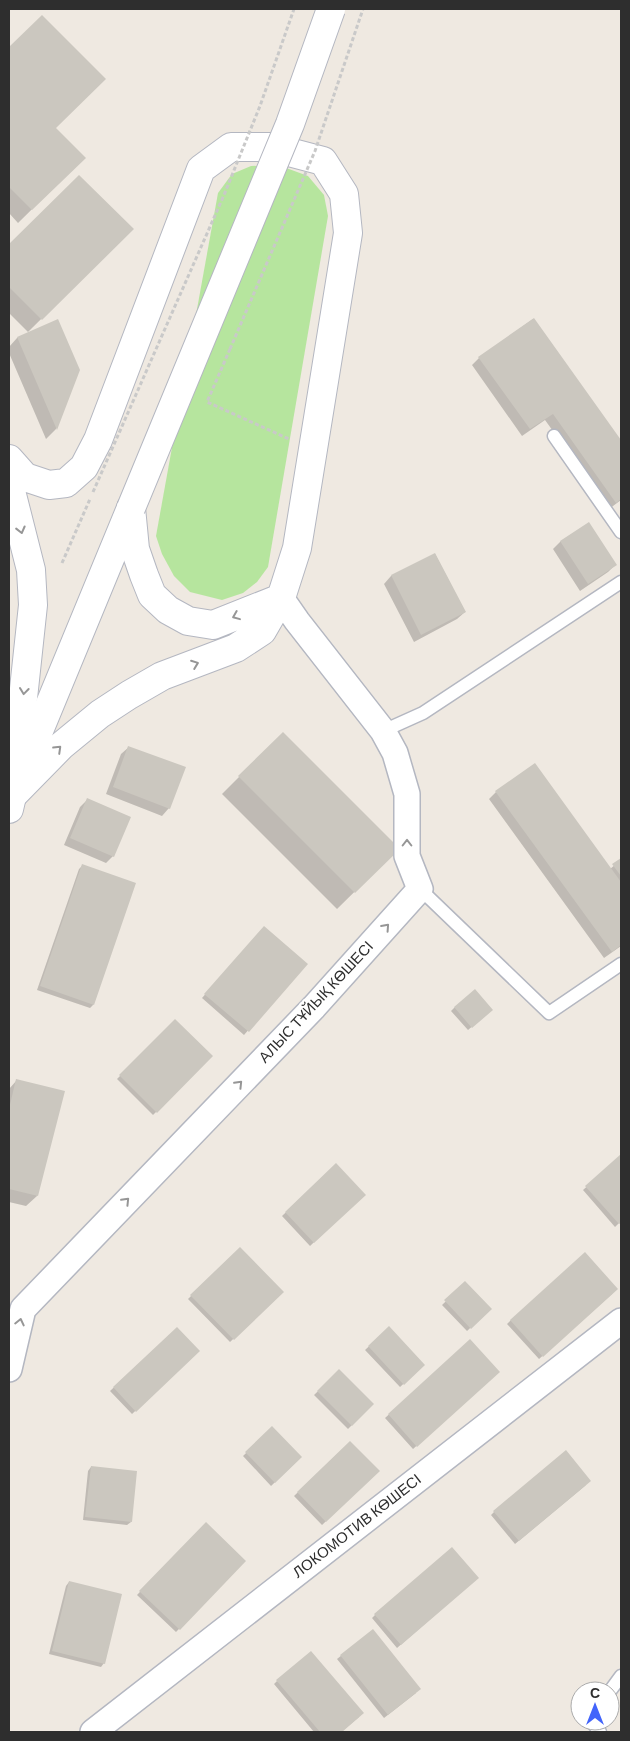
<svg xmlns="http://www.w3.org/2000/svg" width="630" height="1741" viewBox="0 0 630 1741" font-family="Barlow,sans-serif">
  <rect width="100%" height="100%" fill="#efe9e1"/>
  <!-- green -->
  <path fill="#b6e59e" d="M 278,165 L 308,176 L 324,195 L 328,216 L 268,567 L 257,582 L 243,593 L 222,600 L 190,592 L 174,576 L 162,554 L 156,536 L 218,193 L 232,174 L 251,166 Z"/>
  <!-- shadow -->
  <path fill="#0003" d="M 42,16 L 55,128 L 84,158 L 18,223 L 9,213 L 9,49 Z
    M 79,176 L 132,229 L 28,332 L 9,313 L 9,246 Z
    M 533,319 L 621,442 L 621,500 L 609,509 L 545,420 L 522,436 L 472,365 L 479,358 Z
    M 57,321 L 78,370 L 56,429 L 46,439 L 9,353 L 9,347 L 17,338 Z
    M 561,541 L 615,565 L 608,572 L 580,591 L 553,549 Z
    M 435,554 L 465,612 L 457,619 L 414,642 L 384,584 L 391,576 Z
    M 283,733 L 398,849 L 337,909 L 222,794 Z
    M 129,747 L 169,808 L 162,816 L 106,794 L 121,754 Z
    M 496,792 L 610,869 L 621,860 L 621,946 L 604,958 L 489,799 Z
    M 87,800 L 113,856 L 106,863 L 64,845 L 80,807 Z
    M 82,866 L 93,1005 L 90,1008 L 37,990 L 79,869 Z
    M 261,931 L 306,964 L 244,1035 L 202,998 Z
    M 455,1007 L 488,1013 L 468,1030 L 451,1011 Z
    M 175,1021 L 212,1056 L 153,1115 L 117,1079 Z
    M 17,1080 L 37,1196 L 26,1206 L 9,1202 L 9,1089 Z
    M 621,1156 L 621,1221 L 615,1227 L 583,1190 Z
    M 336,1165 L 364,1195 L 310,1246 L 282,1216 Z
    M 240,1248 L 282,1292 L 230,1342 L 188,1299 Z
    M 465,1283 L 490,1309 L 467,1331 L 442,1305 Z
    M 613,1293 L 539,1359 L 507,1324 L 511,1320 Z
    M 177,1328 L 198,1351 L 132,1414 L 110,1391 Z
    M 389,1328 L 424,1365 L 400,1387 L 365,1350 Z
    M 470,1341 L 498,1372 L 413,1449 L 385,1418 Z
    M 339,1371 L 373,1404 L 348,1429 L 314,1395 Z
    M 272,1428 L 301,1457 L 271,1486 L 243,1456 Z
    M 350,1442 L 378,1471 L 322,1525 L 294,1496 Z
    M 91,1467 L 131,1522 L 127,1525 L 83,1520 L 88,1471 Z
    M 586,1485 L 515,1544 L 491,1515 L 494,1512 Z
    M 206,1524 L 245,1561 L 176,1632 L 137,1595 Z
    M 474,1581 L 397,1648 L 372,1618 L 375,1615 Z
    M 69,1582 L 104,1663 L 101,1667 L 49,1654 L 66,1586 Z
    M 372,1631 L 416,1693 L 384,1718 L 337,1659 Z
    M 277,1681 L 359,1717 L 341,1732 L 314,1732 L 274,1684 Z"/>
  <!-- building -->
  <path fill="#cbc7bf" d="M 42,15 L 106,79 L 56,128 L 86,158 L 32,210 L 9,187 L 9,47 Z
    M 79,175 L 134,229 L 42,320 L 9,287 L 9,244 Z
    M 534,318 L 621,440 L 621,499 L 616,503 L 553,414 L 530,429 L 478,357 Z
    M 58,319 L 80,370 L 57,430 L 17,337 Z
    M 589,522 L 617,565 L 588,584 L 560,541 Z
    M 435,553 L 466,612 L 421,635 L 391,575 Z
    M 283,732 L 400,849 L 355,893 L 238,776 Z
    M 128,746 L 186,767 L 170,809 L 113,787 Z
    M 535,763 L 621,882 L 621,945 L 612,952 L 495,791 Z
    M 87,798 L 131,817 L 114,857 L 70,838 Z
    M 621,858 L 621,876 L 612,864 Z
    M 82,864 L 136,883 L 94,1005 L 40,986 Z
    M 264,926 L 308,964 L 249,1032 L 204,994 Z
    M 475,989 L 493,1010 L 472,1028 L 454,1007 Z
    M 175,1019 L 213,1056 L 157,1113 L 119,1075 Z
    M 16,1079 L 65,1091 L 38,1196 L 9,1189 L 9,1109 Z
    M 621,1154 L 621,1223 L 619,1224 L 585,1186 Z
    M 336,1163 L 366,1195 L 314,1243 L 285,1212 Z
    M 240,1247 L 284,1292 L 234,1340 L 190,1295 Z
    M 585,1252 L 618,1289 L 543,1357 L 510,1320 Z
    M 465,1281 L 492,1309 L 471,1329 L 444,1300 Z
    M 389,1326 L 425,1365 L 404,1385 L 368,1346 Z
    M 177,1327 L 200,1351 L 136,1412 L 113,1387 Z
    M 470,1339 L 500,1372 L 417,1447 L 388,1414 Z
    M 339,1369 L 374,1404 L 352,1426 L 317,1391 Z
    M 272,1426 L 302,1457 L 275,1483 L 245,1452 Z
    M 350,1441 L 380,1471 L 326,1522 L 297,1492 Z
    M 566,1450 L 591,1481 L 519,1541 L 493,1511 Z
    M 91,1466 L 137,1471 L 132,1522 L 85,1517 Z
    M 206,1522 L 246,1561 L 180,1630 L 139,1591 Z
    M 452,1547 L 479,1578 L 401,1645 L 374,1614 Z
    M 69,1581 L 122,1594 L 105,1664 L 52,1651 Z
    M 373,1629 L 421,1689 L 388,1715 L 340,1655 Z
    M 311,1651 L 364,1713 L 342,1732 L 320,1732 L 276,1680 Z"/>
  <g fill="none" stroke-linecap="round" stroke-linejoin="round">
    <defs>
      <path id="service" d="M 554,436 L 621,532
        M 383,731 L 423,713 L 621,582
        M 420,889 L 549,1013 L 621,964
        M 610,1691 L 621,1676
        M 591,1721 L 600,1732"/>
      <path id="minor" d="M 9,1369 L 23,1309 L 314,1007 L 420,889 L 407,856 L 407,794 L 395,753 L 383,731 L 297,621 L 281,598
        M 93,1732 L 621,1321"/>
      <path id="tertiary" d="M 9,459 L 25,477 L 49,485 L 66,483 L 84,467 L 98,440 L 201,169 L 231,147 L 270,147 L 323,161 L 344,194 L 348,233 L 297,548 L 281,598 L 262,631 L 236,648 L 162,676 L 129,695 L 100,714 L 61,746 L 12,796
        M 9,483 L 31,570 L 33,605 L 14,782
        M 131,508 L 135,549 L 144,575 L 152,595 L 168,610 L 188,621 L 213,625 L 281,598"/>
      <path id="secondary" d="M 9,809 L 12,796 L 131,508"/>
    </defs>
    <!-- service casing -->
    <use href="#service" stroke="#b4b7c1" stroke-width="15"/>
    <!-- minor casing -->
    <use href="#minor" stroke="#b4b7c1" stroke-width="28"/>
    <!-- tertiary casing -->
    <use href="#tertiary" stroke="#b4b7c1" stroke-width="30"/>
    <!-- secondary casing -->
    <use href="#secondary" stroke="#b4b7c1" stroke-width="30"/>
    <!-- path -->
    <path stroke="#c9c9c9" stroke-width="3" stroke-dasharray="4 2.5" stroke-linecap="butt" d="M 230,349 L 207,402 L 289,439
      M 62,563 L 90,499"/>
    <!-- service -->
    <use href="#service" stroke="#fff" stroke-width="12"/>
    <!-- minor -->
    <use href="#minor" stroke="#fff" stroke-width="25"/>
    <!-- tertiary -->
    <use href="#tertiary" stroke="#fff" stroke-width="28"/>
    <!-- secondary -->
    <use href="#secondary" stroke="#fff" stroke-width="28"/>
    <defs>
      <path id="secondary-bridge" d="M 131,508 L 290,124 L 331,9"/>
    </defs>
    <!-- secondary-bridge casing -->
    <use href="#secondary-bridge" stroke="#b4b7c1" stroke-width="30" stroke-linecap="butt"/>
    <!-- path-bridge -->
    <path stroke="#c9c9c9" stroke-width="3" stroke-dasharray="4 2.5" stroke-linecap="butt" d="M 230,349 L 315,151 L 363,9
      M 93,492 L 224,195 L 260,106 L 294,9"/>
    <!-- secondary-bridge -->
    <use href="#secondary-bridge" stroke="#fff" stroke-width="28"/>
  </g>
  <!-- one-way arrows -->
  <defs><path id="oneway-chevron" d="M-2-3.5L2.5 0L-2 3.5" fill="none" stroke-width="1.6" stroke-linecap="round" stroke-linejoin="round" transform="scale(1.25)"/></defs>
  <g stroke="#969696">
    <use href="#oneway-chevron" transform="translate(21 530) rotate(76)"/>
    <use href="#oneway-chevron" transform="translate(236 616) rotate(158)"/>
    <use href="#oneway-chevron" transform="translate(195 664) rotate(-21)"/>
    <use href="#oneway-chevron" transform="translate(24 691) rotate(97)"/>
    <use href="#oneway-chevron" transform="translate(58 749) rotate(-44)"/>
    <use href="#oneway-chevron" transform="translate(407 843) rotate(-90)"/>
    <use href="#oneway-chevron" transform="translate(386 927) rotate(-48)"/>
    <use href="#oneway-chevron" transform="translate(239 1084) rotate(-46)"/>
    <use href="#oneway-chevron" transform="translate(126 1201) rotate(-46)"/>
    <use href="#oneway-chevron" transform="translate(20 1322) rotate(-77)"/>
  </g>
  <g text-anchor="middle" stroke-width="4.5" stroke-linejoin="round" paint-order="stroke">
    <!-- street labels -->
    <g font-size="15" fill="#2e2e2e" stroke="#fff">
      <text transform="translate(316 1002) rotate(-47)" y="5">АЛЫС ТҰЙЫҚ КӨШЕСІ</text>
      <text transform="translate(357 1526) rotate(-38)" y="5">ЛОКОМОТИВ КӨШЕСІ</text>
    </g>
  </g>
  <!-- border -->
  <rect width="630" height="1741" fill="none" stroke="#2e2e2e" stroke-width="20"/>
  <!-- north arrow -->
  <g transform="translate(595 1706)"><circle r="24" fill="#ffffff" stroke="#ababab"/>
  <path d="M0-4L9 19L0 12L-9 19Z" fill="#4264fb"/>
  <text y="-8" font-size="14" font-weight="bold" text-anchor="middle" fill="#2e2e2e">С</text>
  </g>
</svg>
